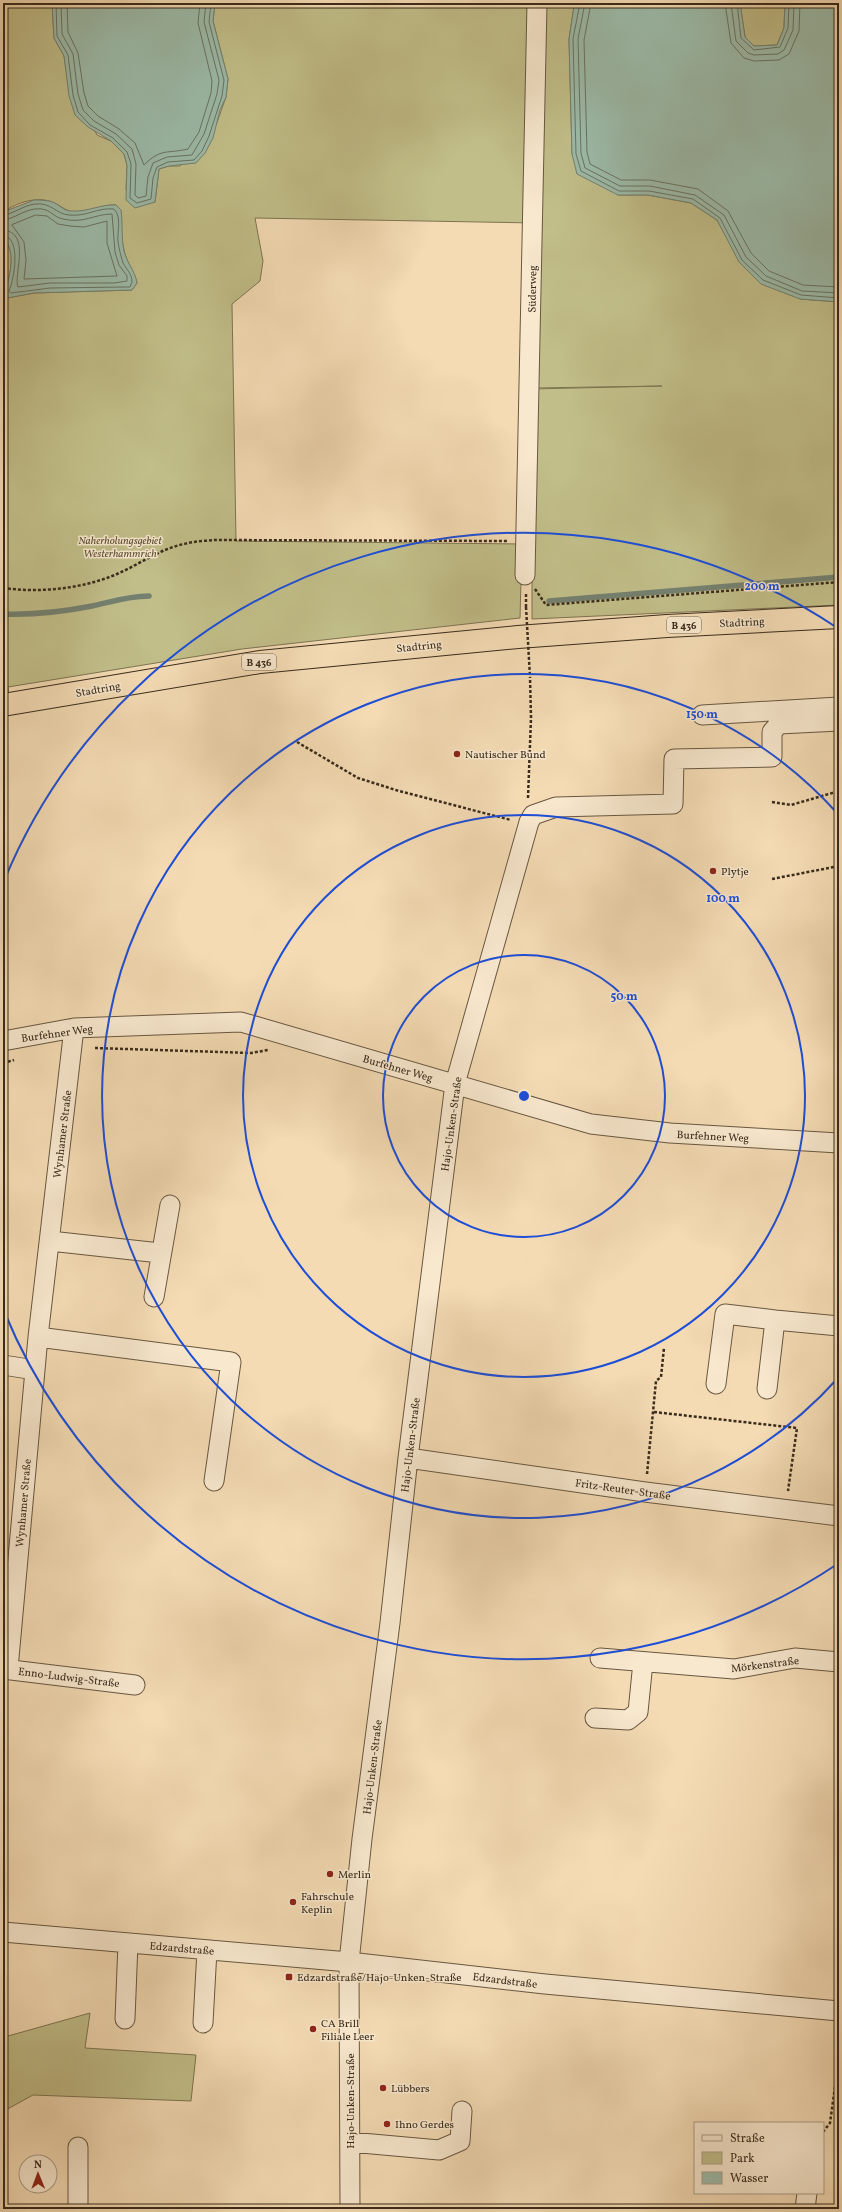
<svg xmlns="http://www.w3.org/2000/svg" width="842" height="2212" viewBox="0 0 842 2212" font-family="Vollkorn,serif">
  <rect width="100%" height="100%" fill="#f4dbb4"/>
  <filter id="stains"><feTurbulence type="fractalNoise" baseFrequency=".005" numOctaves="4"/><feColorMatrix values="0 0 0 0 .2 0 0 0 0 .09 0 0 0 0 .02 0 0 0 .5 -.17"/></filter>
  <radialGradient id="worn" r=".72"><stop offset=".6" stop-color="#630" stop-opacity="0"/><stop offset="1" stop-color="#630" stop-opacity=".3"/></radialGradient>
  <!-- green -->
  <path fill="#c1be89" stroke="#7d7452" d="M 3,3 L 52,3 L 54,38 L 64,56 L 67,75 L 97,135 L 111,141 L 124,154 L 127,165 L 126,190 L 155,202 L 159,169 L 169,166 L 180,166 L 216,125 L 226,97 L 228,79 L 213,21 L 215,3 L 577,3 L 574,6 L 569,39 L 572,154 L 618,195 L 648,195 L 691,203 L 717,220 L 729,241 L 800,299 L 839,302 L 839,605 L 532,619 L 532,389 L 662,386 L 532,388 L 535,223 L 255,218 L 263,261 L 260,281 L 232,304 L 236,541 L 522,544 L 520,618 L 242,649 L 8,687 L 9,697 L 3,697 L 3,238 C 17,250 10,278 4,293 L 7,298 L 34,293 L 132,290 L 137,283 C 135,273 130,269 127,260 C 121,245 120,222 116,205 C 104,204 94,211 82,212 C 65,213 66,208 54,203 C 37,195 17,203 3,212 Z
    M 740,3 L 785,3 L 784,28 L 777,45 L 753,46 L 745,37 Z
    M 90,2013 L 85,2048 L 196,2055 L 191,2101 L 33,2095 L 4,2111 L 3,2117 L 3,2036 L 8,2036 Z"/>
  <!-- water -->
  <path fill="#9cbba9" stroke="#748170" d="M 52,3 L 215,3 L 213,21 L 228,79 L 226,97 L 220,110 L 213,138 L 205,153 L 196,163 L 169,166 L 159,169 L 155,202 L 135,208 L 126,200 L 127,165 L 124,154 L 111,141 L 88,127 L 75,115 L 69,96 L 64,56 L 54,38 Z
    M 577,3 L 740,3 L 745,37 L 754,46 L 777,45 L 784,28 L 785,3 L 839,3 L 839,302 L 800,299 L 761,284 L 739,262 L 717,220 L 691,203 L 648,195 L 618,195 L 577,174 L 572,154 L 569,39 L 574,6 Z
    M 34,200 C 41,200 49,200 55,203 C 62,207 64,211 72,211 C 88,212 101,204 116,205 L 121,210 C 123,224 121,237 124,251 C 127,263 135,271 137,283 L 132,290 L 34,293 L 7,298 L 4,293 C 10,278 17,250 3,238 L 3,212 Z"/>
  <g fill="none" stroke-linecap="round" stroke-linejoin="round">
    <!-- shore -->
    <path stroke="#6a7362" stroke-width="1" d="M 56,3 L 57,36 L 68,55 L 73,95 L 78,112 L 90,125 L 113,138 L 127,152 L 131,164 L 130,198 L 137,203 L 151,199 L 153,178 L 157,167 L 168,162 L 194,160 L 202,151 L 209,136 L 222,96 L 224,80 L 209,22 L 211,3
      M 61,3 L 62,34 L 73,54 L 78,94 L 83,110 L 94,121 L 116,134 L 132,149 L 136,164 L 135,195 L 138,198 L 146,196 L 148,177 L 153,163 L 167,157 L 192,155 L 204,134 L 217,94 L 219,80 L 204,22 L 206,3
      M 67,3 L 68,32 L 78,53 L 84,93 L 88,106 L 98,116 L 119,129 L 135,143 L 144,165 C 161,148 166,154 188,149 L 199,132 L 211,93 L 212,81 L 198,23 L 200,3
      M 580,3 L 573,39 L 576,154 L 581,171 L 619,191 L 649,191 L 693,199 L 720,218 L 742,260 L 763,280 L 801,295 L 839,298
      M 585,3 L 578,39 L 581,153 L 585,168 L 620,186 L 650,186 L 695,195 L 724,215 L 746,257 L 766,276 L 802,291 L 839,293
      M 591,3 L 584,40 L 587,152 L 590,164 L 621,180 L 650,180 L 698,189 L 728,211 L 751,253 L 769,271 L 803,285 L 839,287
      M 725,3 L 731,43 L 744,58 L 754,61 L 779,60 L 789,54 L 799,31 L 800,3
      M 731,3 L 736,41 L 748,53 L 754,55 L 778,54 L 784,50 L 793,30 L 794,3
      M 737,3 L 741,38 L 754,50 L 780,47 L 788,28 L 789,3
      M 3,215 C 14,214 24,205 35,204 C 51,202 56,214 69,215 C 86,217 99,207 114,209 C 122,217 117,231 118,242 C 119,248 121,257 123,263 C 127,270 132,274 132,282 L 130,287 L 124,287 L 50,288 L 11,293 L 9,291 C 14,279 22,238 3,235
      M 36,215 L 47,216 L 58,224 L 70,226 L 84,227 L 107,221 L 107,243 L 117,276 L 24,279 L 26,260 L 24,242 L 12,225 Z
      M 3,220 C 14,219 24,210 35,209 C 50,207 52,217 63,219 C 84,224 94,214 112,214 L 115,252 L 119,265 L 127,276 L 127,281 L 114,283 L 50,283 L 18,287 C 13,275 32,232 3,230"/>
    <!-- stream -->
    <path stroke="#748170" stroke-width="5.5" d="M 549,601 L 839,577
      M 3,614 C 33,615 62,612 92,606 C 111,602 128,596 149,596"/>
    <defs>
      <path id="minor" d="M 525,575 L 537,3
        M 702,715 L 839,707
        M 3,1041 L 74,1028 L 241,1022 L 591,1124 L 670,1133 L 839,1143
        M 50,1241 L 160,1253
        M 154,1297 L 170,1205
        M 38,1337 L 231,1362 L 214,1481
        M 3,1365 L 35,1370
        M 716,1384 L 725,1314 L 775,1320
        M 767,1389 L 775,1320 L 839,1326
        M 408,1458 L 645,1492 L 839,1516
        M 600,1658 L 734,1669 L 795,1658 L 839,1662
        M 3,1669 L 135,1685
        M 8,1669 L 38,1337 L 74,1028
        M 595,1718 L 628,1720 L 638,1712 L 643,1662
        M 3,1932 L 349,1962 L 545,1984 L 839,2011
        M 125,2019 L 128,1943
        M 203,2023 L 207,1950
        M 350,2142 L 439,2150 L 460,2141 L 462,2111
        M 78,2147 L 78,2209
        M 350,2209 L 349,1962 L 362,1839 L 390,1623 L 408,1458 L 455,1084 L 529,822 L 533,815 L 556,807 L 673,804 L 674,759 L 772,757 L 772,732 L 779,724 L 839,721
        M 805,2209 L 807,2193"/>
      <path id="highway" d="M 3,705 L 260,662 L 518,637 L 667,626 L 839,617"/>
    </defs>
    <!-- minor casing -->
    <use href="#minor" stroke="#685741" stroke-width="21"/>
    <!-- highway casing -->
    <use href="#highway" stroke="#392b1b" stroke-width="24"/>
    <!-- path -->
    <path stroke="#392b1b" stroke-width="2.5" stroke-dasharray="3 2" stroke-linecap="butt" d="M 3,588 C 40,593 82,589 117,574 C 140,564 160,549 184,544 C 194,541 205,541 215,540 L 508,541
      M 535,589 L 546,605 L 839,582
      M 526,594 L 526,607
      M 297,742 L 358,778 L 399,791 L 511,820
      M 528,798 L 531,718 L 530,677
      M 772,802 L 791,805 L 839,791
      M 772,879 L 839,866
      M 95,1048 L 251,1053 L 268,1050
      M 3,1063 L 14,1060
      M 654,1412 L 797,1428 L 788,1491
      M 647,1474 L 656,1381 L 661,1377 L 664,1348
      M 823,2132 L 830,2123 L 839,2058"/>
    <!-- minor -->
    <use href="#minor" stroke="#f8e8ce" stroke-width="19"/>
    <!-- highway -->
    <use href="#highway" stroke="#f4dbb4" stroke-width="22"/>
    <!-- path-bridge -->
    <path stroke="#392b1b" stroke-width="2.5" stroke-dasharray="3 2" stroke-linecap="butt" d="M 526,607 L 530,677"/>
  </g>
  <!-- distance rings -->
  <g fill="none" stroke="#1d4ed8" stroke-width="2">
    <circle cx="524" cy="1096" r="141"/>
    <circle cx="524" cy="1096" r="281"/>
    <path d="M838 1378A422 422 0 1 1 838 814"/>
    <path d="M839 1563A563 563 0 0 1 4 1311M4 881A563 563 0 0 1 839 629"/>
  </g>
  <!-- markers -->
  <g fill="#8f2418" stroke="#f8e8ce" stroke-width="1.5">
    <circle cx="457" cy="754" r="4"/>
    <circle cx="713" cy="871" r="4"/>
    <circle cx="330" cy="1874" r="4"/>
    <circle cx="293" cy="1902" r="4"/>
    <rect x="285" y="1973" width="8" height="8" rx="2"/>
    <circle cx="313" cy="2029" r="4"/>
    <circle cx="383" cy="2088" r="4"/>
    <circle cx="387" cy="2124" r="4"/>
  </g>
  <g text-anchor="middle" stroke-width="3" stroke-linejoin="round" paint-order="stroke">
    <!-- shield labels -->
    <g fill="#f8e8ce" stroke="#726451" stroke-width="1">
      <rect x="667" y="617" width="34" height="16" rx="3"/>
      <rect x="242" y="654" width="34" height="16" rx="3"/>
    </g>
    <g font-size="10" font-weight="bold" fill="#392b1b">
      <text x="684" y="629">B 436</text>
      <text x="259" y="666">B 436</text>
    </g>
    <!-- street labels -->
    <g font-size="11" fill="#392b1b" stroke="#f8e8ce">
      <text transform="translate(532 289) rotate(-89)" y="4">Süderweg</text>
      <text transform="translate(742 622) rotate(-3)" y="4">Stadtring</text>
      <text transform="translate(419 646) rotate(-6)" y="4">Stadtring</text>
      <text transform="translate(98 689) rotate(-10)" y="4">Stadtring</text>
      <text transform="translate(57 1033) rotate(-8)" y="4">Burfehner Weg</text>
      <text transform="translate(398 1068) rotate(16)" y="4">Burfehner Weg</text>
      <text transform="translate(451 1124) rotate(-82)" y="4">Hajo-Unken-Straße</text>
      <text transform="translate(62 1134) rotate(-83)" y="4">Wynhamer Straße</text>
      <text transform="translate(713 1136) rotate(3)" y="4">Burfehner Weg</text>
      <text transform="translate(410 1445) rotate(-83)" y="4">Hajo-Unken-Straße</text>
      <text transform="translate(623 1489) rotate(8)" y="4">Fritz-Reuter-Straße</text>
      <text transform="translate(23 1503) rotate(-85)" y="4">Wynhamer Straße</text>
      <text transform="translate(765 1664) rotate(-7)" y="4">Mörkenstraße</text>
      <text transform="translate(69 1677) rotate(7)" y="4">Enno-Ludwig-Straße</text>
      <text transform="translate(372 1767) rotate(-83)" y="4">Hajo-Unken-Straße</text>
      <text transform="translate(182 1948) rotate(5)" y="4">Edzardstraße</text>
      <text transform="translate(505 1980) rotate(7)" y="4">Edzardstraße</text>
      <text transform="translate(350 2101) rotate(-90)" y="4">Hajo-Unken-Straße</text>
    </g>
    <!-- park labels -->
    <g font-size="11" font-style="italic" fill="#5b5036" stroke="#f8e8ce">
      <text x="120" y="544">Naherholungsgebiet<tspan x="120" dy="13">Westerhammrich</tspan></text>
    </g>
    <!-- poi labels -->
    <g font-size="11" fill="#392b1b" stroke="#f8e8ce" text-anchor="start">
      <text x="465" y="758">Nautischer Bund</text>
      <text x="721" y="875">Plytje</text>
      <text x="338" y="1878">Merlin</text>
      <text x="301" y="1900">Fahrschule<tspan x="301" dy="13">Keplin</tspan></text>
      <text x="297" y="1981">Edzardstraße/Hajo-Unken-Straße</text>
      <text x="321" y="2027">CA Brill<tspan x="321" dy="13">Filiale Leer</tspan></text>
      <text x="391" y="2092">Lübbers</text>
      <text x="395" y="2128">Ihno Gerdes</text>
    </g>
  </g>
  <circle cx="524" cy="1096" r="6" fill="#1d4ed8" stroke="#f8e8ce" stroke-width="2"/>
  <g font-size="12" text-anchor="middle" font-weight="bold" fill="#1d4ed8" stroke="#f8e8ce" stroke-width="3" stroke-linejoin="round" paint-order="stroke">
    <text x="762" y="590">200 m</text>
    <text x="702" y="718">150 m</text>
    <text x="723" y="902">100 m</text>
    <text x="624" y="1000">50 m</text>
  </g>
  <!-- margin -->
  <rect width="842" height="2212" fill="none" stroke="#f4dbb4" stroke-width="16"/>
  <rect x="4" y="4" width="834" height="2204" fill="none" stroke="#392b1b" stroke-width="2"/>
  <rect x="8" y="8" width="826" height="2196" fill="none" stroke="#392b1b"/>
  <!-- legend -->
  <rect x="694" y="2122" width="130" height="72" fill="#f8e8ce" stroke="#ac9c86"/>
  <rect x="702" y="2135" width="20" height="6" fill="#f8e8ce" stroke="#ac9c86"/>
  <text x="730" y="2142" font-size="12" fill="#392b1b">Straße</text>
  <rect x="702" y="2152" width="20" height="12" fill="#c1be89" stroke="#ac9c86"/>
  <text x="730" y="2162" font-size="12" fill="#392b1b">Park</text>
  <rect x="702" y="2172" width="20" height="12" fill="#9cbba9" stroke="#ac9c86"/>
  <text x="730" y="2182" font-size="12" fill="#392b1b">Wasser</text>
  <!-- north arrow -->
  <g transform="translate(38 2174) rotate(359)"><circle r="19" fill="#f8e8ce" stroke="#ac9c86"/>
  <path d="M0-3L7 15L0 10L-7 15Z" fill="#8f2418"/>
  <text y="-6" font-size="11" font-weight="bold" text-anchor="middle" fill="#392b1b">N</text>
  </g>
  <rect width="100%" height="100%" filter="url(#stains)"/>
  <rect width="100%" height="100%" fill="url(#worn)"/>
</svg>
